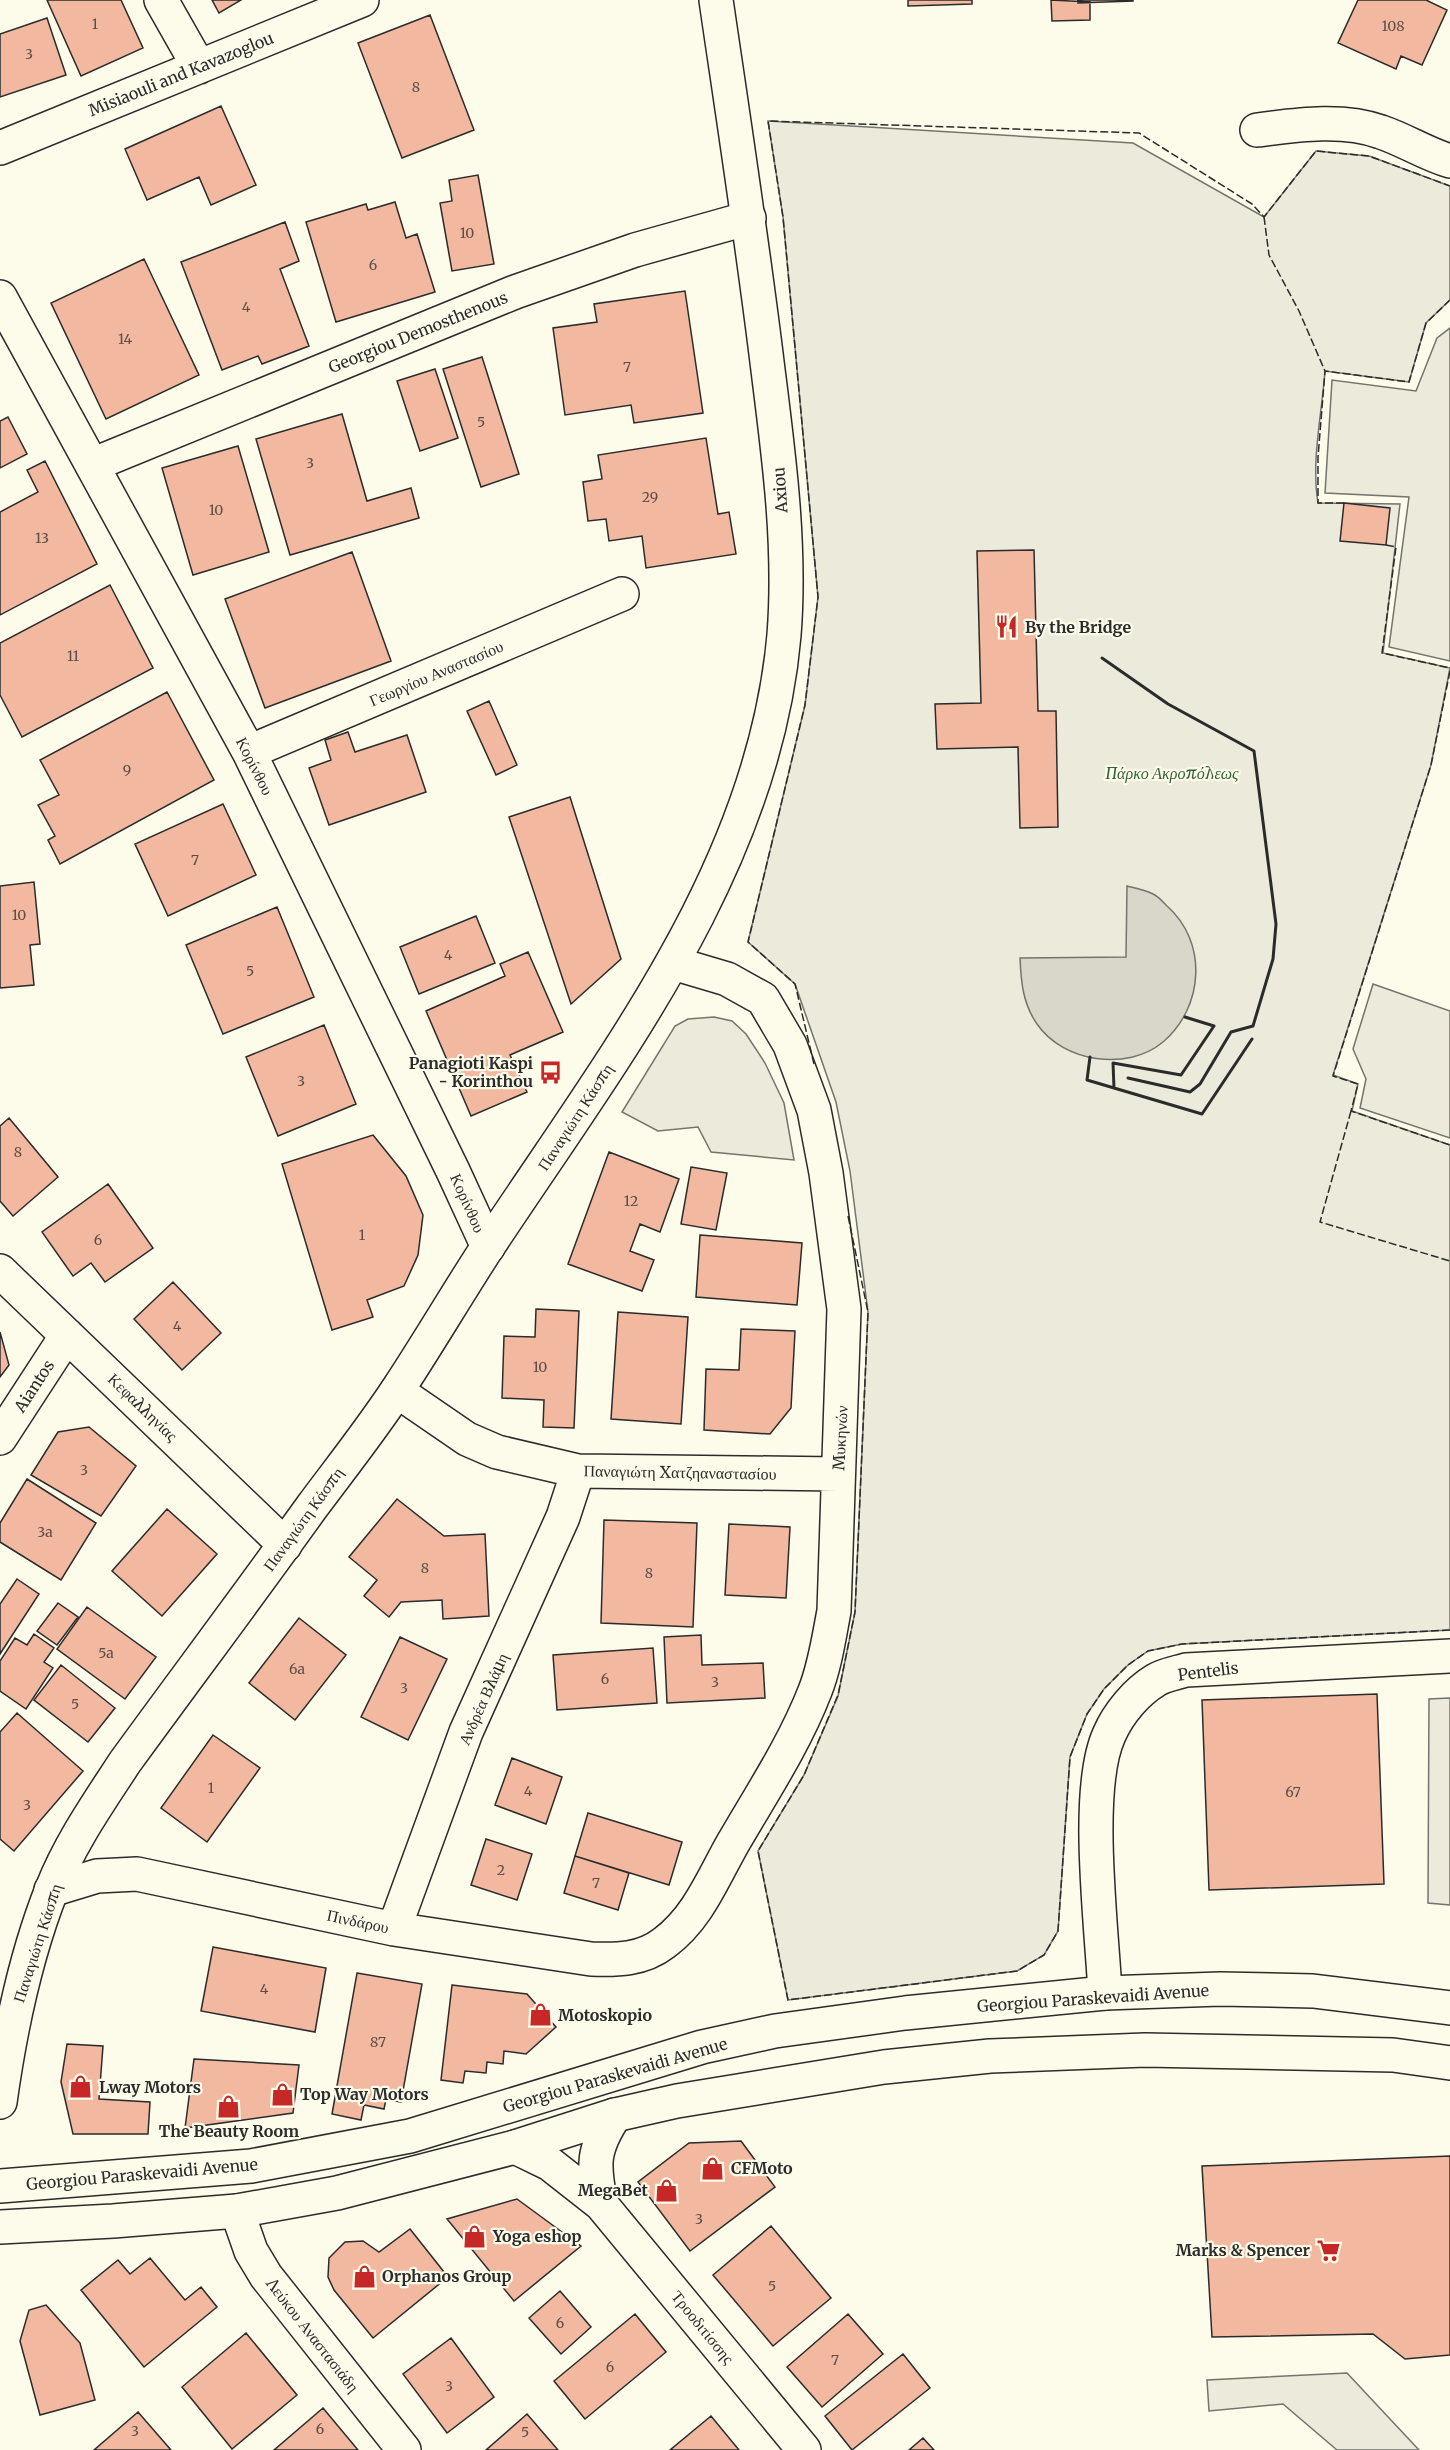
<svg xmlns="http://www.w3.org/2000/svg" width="1450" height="2450" viewBox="0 0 1450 2450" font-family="Merriweather,serif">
  <rect width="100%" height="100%" fill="#fdfbea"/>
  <!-- green -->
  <path fill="#ecebdb" stroke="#74746e" stroke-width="1.5" d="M 768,121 L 1133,143 L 1264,217 L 1316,151 L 1369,156 L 1450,186 L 1450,300 L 1426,323 L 1409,382 L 1325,371 C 1322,413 1311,461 1318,503 L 1400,504 L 1383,653 L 1450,668 L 1431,765 L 1333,1075 L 1358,1084 L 1352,1111 L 1450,1145 L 1450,1630 L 1182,1644 L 1148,1651 L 1128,1665 L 1104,1689 L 1087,1714 L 1070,1757 L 1058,1931 L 1044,1955 L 1017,1971 L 788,2000 L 758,1851 L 804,1775 L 838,1696 L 855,1612 L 868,1312 L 850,1171 L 836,1102 L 795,984 L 748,942 L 805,705 L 818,597 L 783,217 Z"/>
  <!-- parking -->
  <path fill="#eceadb" stroke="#74746e" stroke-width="1.5" d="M 1450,328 L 1450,661 L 1389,647 L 1409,497 L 1325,493 L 1332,380 L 1416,391 L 1437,338 Z
    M 1373,984 L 1450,1011 L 1450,1138 L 1360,1108 L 1366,1079 L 1353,1049 Z
    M 714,1017 L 732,1021 L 746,1034 L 765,1063 L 784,1103 L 794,1160 L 711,1152 L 698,1127 L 658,1131 L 622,1112 L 675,1026 L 688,1019 Z
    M 1450,1698 L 1450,1905 L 1428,1903 L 1429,1699 Z
    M 1347,2373 L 1419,2450 L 1337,2450 L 1283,2404 L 1209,2411 L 1207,2380 Z"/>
  <!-- water -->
  <path fill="#d8d7c9" stroke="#74746e" stroke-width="1.5" d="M 1127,886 C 1135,888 1145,890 1153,894 C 1158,896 1163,902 1167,906 C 1208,942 1204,1007 1163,1042 C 1127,1072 1063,1062 1037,1024 C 1023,1004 1021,982 1020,958 L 1126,957 Z"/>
  <!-- building -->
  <path fill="#f2b8a0" stroke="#2b2b2b" stroke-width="1.5" d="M 47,0 L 121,0 L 143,48 L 81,76 Z
    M 212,0 L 241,0 L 219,13 Z
    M 908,0 L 972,0 L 972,4 L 908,6 Z
    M 1051,0 L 1090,2 L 1090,20 L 1052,21 Z
    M 1078,0 L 1133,0 L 1133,1 L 1078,3 Z
    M 1358,0 L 1426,0 L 1447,10 L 1422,65 L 1401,56 L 1396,69 L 1338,43 Z
    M 430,15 L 474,130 L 402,158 L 358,43 Z
    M 47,18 L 66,75 L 0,97 L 0,34 Z
    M 221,106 L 256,185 L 211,205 L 199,177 L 147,200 L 125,149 Z
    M 478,175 L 494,264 L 452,271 L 440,203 L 452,201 L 449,180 Z
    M 395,202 L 406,238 L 417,234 L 435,292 L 336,322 L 306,222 L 366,204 L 368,210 Z
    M 285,222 L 299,261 L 280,269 L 309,346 L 262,364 L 258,356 L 222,370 L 181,262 Z
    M 144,259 L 199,375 L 106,419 L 51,303 Z
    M 685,291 L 703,413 L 634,423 L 631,405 L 565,415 L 553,328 L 597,322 L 594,304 Z
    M 482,357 L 519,474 L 481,487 L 443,369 Z
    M 435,369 L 458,438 L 420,451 L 397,381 Z
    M 342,414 L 367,501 L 411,488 L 419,518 L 290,555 L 256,439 Z
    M 8,417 L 27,454 L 0,468 L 0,421 Z
    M 706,438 L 718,514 L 729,512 L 736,554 L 646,568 L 642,536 L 609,541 L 606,519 L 588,521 L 583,482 L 602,479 L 598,455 Z
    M 238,446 L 269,552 L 193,575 L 162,468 Z
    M 45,461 L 97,564 L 0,615 L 0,512 L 38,492 L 27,470 Z
    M 1344,503 L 1390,508 L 1386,545 L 1340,541 Z
    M 1034,550 L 1038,711 L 1056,711 L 1058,827 L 1020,828 L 1018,747 L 937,749 L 935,704 L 981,703 L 977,551 Z
    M 352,552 L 391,661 L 265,708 L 225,599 Z
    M 110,585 L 153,668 L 22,737 L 0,695 L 0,643 Z
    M 167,692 L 214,780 L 60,864 L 48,840 L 55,836 L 38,805 L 59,795 L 40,760 Z
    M 489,701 L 517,765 L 496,775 L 467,711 Z
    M 348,732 L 355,752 L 407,735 L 426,792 L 329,825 L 309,768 L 331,760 L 325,740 Z
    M 570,797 L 621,959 L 571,1004 L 509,817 Z
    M 223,804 L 256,875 L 168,916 L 135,844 Z
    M 34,882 L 40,944 L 30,945 L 34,985 L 0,988 L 0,886 Z
    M 277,907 L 314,997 L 223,1034 L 186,945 Z
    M 476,916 L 495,963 L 419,994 L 400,947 Z
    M 528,952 L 563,1032 L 510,1055 L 527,1092 L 471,1116 L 426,1011 L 505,976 L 500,964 Z
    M 324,1025 L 356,1104 L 278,1136 L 246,1057 Z
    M 9,1118 L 58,1177 L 13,1216 L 0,1201 L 0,1126 Z
    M 373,1135 L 406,1176 L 423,1215 L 418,1255 L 404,1286 L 367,1300 L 373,1317 L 332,1330 L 282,1164 Z
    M 609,1152 L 679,1179 L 660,1232 L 640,1224 L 630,1251 L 654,1260 L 642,1291 L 568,1264 Z
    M 691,1167 L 727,1173 L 716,1230 L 681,1224 Z
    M 108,1184 L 153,1248 L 105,1282 L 91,1263 L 73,1276 L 42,1232 Z
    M 700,1235 L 802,1243 L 797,1305 L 696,1297 Z
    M 173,1282 L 221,1333 L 182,1370 L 134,1319 Z
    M 536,1309 L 579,1311 L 574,1428 L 543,1427 L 544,1400 L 502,1398 L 504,1336 L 535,1337 Z
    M 618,1312 L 688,1317 L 681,1424 L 611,1419 Z
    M 741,1329 L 795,1331 L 791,1408 L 770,1434 L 704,1430 L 706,1369 L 739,1370 Z
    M 0,1332 L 9,1365 L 0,1377 Z
    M 89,1427 L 136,1466 L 101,1516 L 31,1475 L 58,1432 Z
    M 27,1479 L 96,1523 L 61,1580 L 0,1542 L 0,1523 Z
    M 397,1499 L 444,1536 L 485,1534 L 489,1616 L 443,1619 L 442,1600 L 401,1602 L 389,1617 L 364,1596 L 377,1580 L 349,1557 Z
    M 167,1509 L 217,1554 L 162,1616 L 112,1571 Z
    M 604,1520 L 697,1523 L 693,1627 L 601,1623 Z
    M 729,1524 L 790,1527 L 786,1598 L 725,1595 Z
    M 17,1579 L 39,1594 L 0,1654 L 0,1604 Z
    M 58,1603 L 78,1617 L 57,1645 L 37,1631 Z
    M 87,1607 L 156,1657 L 125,1699 L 57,1649 Z
    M 299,1618 L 346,1655 L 295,1720 L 249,1683 Z
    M 34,1634 L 54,1648 L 44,1662 L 53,1668 L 26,1709 L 0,1691 L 0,1661 L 15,1638 L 27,1645 Z
    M 701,1635 L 702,1665 L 763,1663 L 765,1698 L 667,1703 L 664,1637 Z
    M 400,1637 L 447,1659 L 408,1740 L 361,1717 Z
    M 653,1648 L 657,1703 L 557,1710 L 553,1655 Z
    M 61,1665 L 115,1708 L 88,1742 L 34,1700 Z
    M 1377,1694 L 1384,1884 L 1209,1890 L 1202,1700 Z
    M 17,1713 L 83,1771 L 14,1851 L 0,1839 L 0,1732 Z
    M 213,1735 L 260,1768 L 207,1842 L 161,1808 Z
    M 512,1758 L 562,1777 L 546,1824 L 495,1805 Z
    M 588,1813 L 682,1842 L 669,1885 L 575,1856 Z
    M 486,1839 L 532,1854 L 517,1900 L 471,1885 Z
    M 575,1856 L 629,1873 L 618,1910 L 564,1893 Z
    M 213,1947 L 326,1968 L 315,2032 L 201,2011 Z
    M 357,1973 L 422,1984 L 401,2102 L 386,2099 L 384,2109 L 364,2105 L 361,2120 L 332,2114 Z
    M 452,1985 L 527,1994 L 556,2027 L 526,2054 L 504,2051 L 503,2064 L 487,2062 L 486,2073 L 465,2071 L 463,2083 L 441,2080 Z
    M 67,2044 L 103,2046 L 99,2099 L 150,2102 L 148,2134 L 73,2134 L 61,2082 Z
    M 194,2059 L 299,2065 L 293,2113 L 185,2128 Z
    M 741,2141 L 775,2187 L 690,2251 L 638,2182 L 689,2143 Z
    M 1450,2156 L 1450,2355 L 1405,2359 L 1373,2334 L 1212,2337 L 1202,2166 Z
    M 517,2199 L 581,2246 L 514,2301 L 447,2219 Z
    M 771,2226 L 831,2298 L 773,2346 L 713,2275 Z
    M 410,2229 L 448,2277 L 373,2338 L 334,2290 L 328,2277 L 329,2258 L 345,2242 L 363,2241 L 379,2252 Z
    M 150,2258 L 185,2300 L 201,2287 L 217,2307 L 144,2367 L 81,2290 L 118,2260 L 130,2274 Z
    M 560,2291 L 591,2327 L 561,2354 L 529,2318 Z
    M 46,2305 L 80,2343 L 95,2400 L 40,2415 L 20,2341 L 29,2310 Z
    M 635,2314 L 666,2352 L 585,2419 L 554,2381 Z
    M 848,2314 L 883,2354 L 822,2407 L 787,2367 Z
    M 246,2333 L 297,2395 L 232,2449 L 182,2387 Z
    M 451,2338 L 494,2397 L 447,2433 L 403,2374 Z
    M 903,2354 L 930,2388 L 852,2450 L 825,2416 Z
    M 323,2408 L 358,2450 L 274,2450 Z
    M 138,2412 L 171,2450 L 94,2450 Z
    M 527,2414 L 558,2450 L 486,2450 Z
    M 711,2416 L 739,2450 L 670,2450 Z
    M 923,2438 L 934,2450 L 909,2450 Z"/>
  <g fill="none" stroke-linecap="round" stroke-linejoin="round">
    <defs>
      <path id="minor" d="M 161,0 L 199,67
        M 1257,130 C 1296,125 1343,118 1381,132 C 1405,140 1426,154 1450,161
        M 0,148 L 362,0
        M 0,297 L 249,752 L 453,1171 L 488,1247
        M 92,465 L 515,292 L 635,250 L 749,218
        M 249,752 L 622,594
        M 0,1271 L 285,1545
        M 397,1391 L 467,1439 L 497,1452 L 578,1471 L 838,1474
        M 0,1438 L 67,1335
        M 51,1890 L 97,1876 L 137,1874 L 394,1929 L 591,1959 C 617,1960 642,1960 664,1943 C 698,1918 713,1878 733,1843 C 762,1793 794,1745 815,1691 C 825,1666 829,1637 834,1611 L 844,1309 L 826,1173 L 814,1110 L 790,1045 L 763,999 L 727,979 L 673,963
        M 394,1929 L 466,1732 L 563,1517 L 578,1471
        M 1105,1993 C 1102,1929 1084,1790 1109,1735 C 1118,1714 1136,1692 1156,1680 C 1164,1675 1176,1673 1186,1670 L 1450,1656
        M 515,2147 L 550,2164 L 601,2204 L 804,2450
        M 601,2204 C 593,2165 592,2150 615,2115
        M 237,2211 L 251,2251 L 266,2276 L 404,2450"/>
      <path id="tertiary" d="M 0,2102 C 10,2030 25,1957 52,1889 C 70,1843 99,1802 125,1762 C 187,1677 250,1593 311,1508 C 340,1469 371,1430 398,1389 C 429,1342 457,1294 487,1248 C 611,1060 764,868 784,635 C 791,547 779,457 768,370 C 753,246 734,123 716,0"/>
      <path id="secondary" d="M 0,2186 L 251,2166 L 410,2136 L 702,2047 L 775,2031 L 905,2013 L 1105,1993 L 1220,1989 L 1313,1991 L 1450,2008
        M 0,2227 L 113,2221 L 237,2211 L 337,2193 L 515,2147 L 615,2115 L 677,2101 L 884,2067 L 990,2056 L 1145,2050 L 1393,2055 L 1450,2063"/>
    </defs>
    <!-- minor casing -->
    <use href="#minor" stroke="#2b2b2b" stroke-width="36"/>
    <!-- tertiary casing -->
    <use href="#tertiary" stroke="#2b2b2b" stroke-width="36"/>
    <!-- secondary casing -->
    <use href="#secondary" stroke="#2b2b2b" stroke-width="36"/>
    <!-- minor -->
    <use href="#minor" stroke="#fdfbea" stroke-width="33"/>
    <!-- tertiary -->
    <use href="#tertiary" stroke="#fdfbea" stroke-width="33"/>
    <!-- secondary -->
    <use href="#secondary" stroke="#fdfbea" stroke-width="33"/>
    <!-- fence -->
    <path stroke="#2b2b2b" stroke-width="1.5" stroke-dasharray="8 3" stroke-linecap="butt" d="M 1264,217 L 1269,255 L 1299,311 L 1325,371
      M 1344,503 L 1318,503 L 1318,457 L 1325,371 L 1409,382 L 1426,323 L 1450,300
      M 1386,545 L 1396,547 L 1382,653 L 1450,668
      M 1450,671 L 1431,765 L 1333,1076 L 1358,1084 L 1351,1111 L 1450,1145
      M 814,1064 L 795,984 L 748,942 L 805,705 L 818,597 L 783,217 L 768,121 L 1139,133 L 1252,204 L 1264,217 L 1316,151 L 1369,156 L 1450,186
      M 1351,1111 L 1320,1222 L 1450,1261
      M 848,1216 L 868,1312 L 855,1612 L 838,1695 L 804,1775 L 758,1851 L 788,2000 L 1017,1971 L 1044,1955 L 1058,1931 L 1070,1757 L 1087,1714 L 1104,1689 L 1128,1665 L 1148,1651 L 1182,1644 L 1450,1630"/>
    <!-- wall -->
    <path stroke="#2b2b2b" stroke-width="3" d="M 1102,658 L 1168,704 L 1254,751 L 1276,924 L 1273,959 L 1253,1026 L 1231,1032 L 1200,1084 L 1190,1092 L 1128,1078
      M 1090,1057 L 1087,1080 L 1202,1114 L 1252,1039
      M 1114,1088 L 1113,1063 L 1181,1075 L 1214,1026 L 1185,1017"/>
  </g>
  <!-- icons -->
  <defs>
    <symbol id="restaurant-bare" viewBox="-9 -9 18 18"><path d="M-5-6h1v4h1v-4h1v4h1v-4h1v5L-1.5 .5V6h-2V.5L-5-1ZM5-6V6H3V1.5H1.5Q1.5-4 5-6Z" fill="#c62828" stroke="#fdfbea" stroke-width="2.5" paint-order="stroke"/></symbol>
    <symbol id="bus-bare" viewBox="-9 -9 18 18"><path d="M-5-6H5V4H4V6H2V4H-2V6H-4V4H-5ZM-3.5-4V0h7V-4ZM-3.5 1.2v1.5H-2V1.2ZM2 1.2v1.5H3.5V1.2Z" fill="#c62828" stroke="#fdfbea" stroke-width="2.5" paint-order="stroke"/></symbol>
    <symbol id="shop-bare" viewBox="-9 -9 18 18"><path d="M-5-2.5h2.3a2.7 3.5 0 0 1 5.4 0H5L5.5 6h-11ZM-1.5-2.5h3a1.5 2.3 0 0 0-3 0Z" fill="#c62828" stroke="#fdfbea" stroke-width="2.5" paint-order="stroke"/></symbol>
    <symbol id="supermarket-bare" viewBox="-9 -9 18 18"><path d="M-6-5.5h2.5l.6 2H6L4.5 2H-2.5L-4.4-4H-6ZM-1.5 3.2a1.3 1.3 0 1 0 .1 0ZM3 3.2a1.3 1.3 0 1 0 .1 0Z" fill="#c62828" stroke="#fdfbea" stroke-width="2.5" paint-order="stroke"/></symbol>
  </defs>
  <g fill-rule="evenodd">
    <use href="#restaurant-bare" x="990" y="610" width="33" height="33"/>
    <use href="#bus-bare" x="534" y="1056" width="33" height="33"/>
    <use href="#shop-bare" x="524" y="1998" width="33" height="33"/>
    <use href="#shop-bare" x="64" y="2070" width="33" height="33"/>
    <use href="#shop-bare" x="266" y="2078" width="33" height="33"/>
    <use href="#shop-bare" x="212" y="2090" width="33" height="33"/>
    <use href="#shop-bare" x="696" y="2152" width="33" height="33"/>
    <use href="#shop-bare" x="650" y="2174" width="33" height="33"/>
    <use href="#shop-bare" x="458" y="2220" width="33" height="33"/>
    <use href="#supermarket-bare" x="1312" y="2234" width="33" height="33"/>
    <use href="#shop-bare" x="348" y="2260" width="33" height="33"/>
  </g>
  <g text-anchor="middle" stroke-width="4.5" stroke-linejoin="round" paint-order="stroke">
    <!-- number labels -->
    <g font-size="14" fill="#5d4e48">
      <text x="95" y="29">1</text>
      <text x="1393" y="31">108</text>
      <text x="29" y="59">3</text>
      <text x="416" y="92">8</text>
      <text x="467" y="238">10</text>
      <text x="373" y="270">6</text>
      <text x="246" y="312">4</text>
      <text x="125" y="344">14</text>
      <text x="627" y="372">7</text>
      <text x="481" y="427">5</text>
      <text x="310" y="468">3</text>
      <text x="650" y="502">29</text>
      <text x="216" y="515">10</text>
      <text x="42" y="543">13</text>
      <text x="73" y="661">11</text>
      <text x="127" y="775">9</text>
      <text x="195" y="865">7</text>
      <text x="19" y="920">10</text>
      <text x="448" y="960">4</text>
      <text x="250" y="976">5</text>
      <text x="301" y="1086">3</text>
      <text x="18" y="1157">8</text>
      <text x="631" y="1206">12</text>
      <text x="362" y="1240">1</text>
      <text x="98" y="1245">6</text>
      <text x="177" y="1331">4</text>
      <text x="540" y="1372">10</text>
      <text x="84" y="1475">3</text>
      <text x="45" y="1537">3a</text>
      <text x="425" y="1573">8</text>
      <text x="649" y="1578">8</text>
      <text x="106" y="1658">5a</text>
      <text x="297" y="1674">6a</text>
      <text x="605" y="1684">6</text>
      <text x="715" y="1687">3</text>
      <text x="404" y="1693">3</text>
      <text x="75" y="1709">5</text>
      <text x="211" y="1793">1</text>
      <text x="528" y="1796">4</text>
      <text x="1293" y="1797">67</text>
      <text x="27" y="1810">3</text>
      <text x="501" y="1875">2</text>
      <text x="596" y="1888">7</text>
      <text x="264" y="1994">4</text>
      <text x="378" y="2047">87</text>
      <text x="699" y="2224">3</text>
      <text x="772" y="2291">5</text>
      <text x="560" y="2328">6</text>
      <text x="835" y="2365">7</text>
      <text x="610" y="2372">6</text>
      <text x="449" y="2391">3</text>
      <text x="320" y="2434">6</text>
      <text x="135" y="2436">3</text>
      <text x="525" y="2437">5</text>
    </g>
    <!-- street labels -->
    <g font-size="16" fill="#2b2b2b" stroke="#fdfbea">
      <text transform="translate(181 74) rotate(-22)" y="6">Misiaouli and Kavazoglou</text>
      <text transform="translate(418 332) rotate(-22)" y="6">Georgiou Demosthenous</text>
      <text transform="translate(780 490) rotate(-94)" y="6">Axiou</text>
      <text transform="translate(436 673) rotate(-23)" y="6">Γεωργίου Αναστασίου</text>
      <text transform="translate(255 766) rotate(63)" y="6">Κορίνθου</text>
      <text transform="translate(575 1117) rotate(-57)" y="6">Παναγιώτη Κάσπη</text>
      <text transform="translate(468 1203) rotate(66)" y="6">Κορίνθου</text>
      <text transform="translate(34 1386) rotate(-57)" y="6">Aiantos</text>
      <text transform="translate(143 1407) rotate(44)" y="6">Κεφαλληνίας</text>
      <text transform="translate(840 1438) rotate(-87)" y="6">Μυκηνών</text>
      <text transform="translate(680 1472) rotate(1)" y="6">Παναγιώτη Χατζηαναστασίου</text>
      <text transform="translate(303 1519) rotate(-54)" y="6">Παναγιώτη Κάσπη</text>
      <text transform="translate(1208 1671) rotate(-7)" y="6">Pentelis</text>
      <text transform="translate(483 1699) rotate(-66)" y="6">Ανδρέα Βλάμη</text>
      <text transform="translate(358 1921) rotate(12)" y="6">Πινδάρου</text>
      <text transform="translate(37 1943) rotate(-72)" y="6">Παναγιώτη Κάσπη</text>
      <text transform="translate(1093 1998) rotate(-4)" y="6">Georgiou Paraskevaidi Avenue</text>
      <text transform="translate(615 2075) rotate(-16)" y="6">Georgiou Paraskevaidi Avenue</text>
      <text transform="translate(142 2174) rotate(-5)" y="6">Georgiou Paraskevaidi Avenue</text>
      <text transform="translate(703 2327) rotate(51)" y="6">Τροοδιτίσσης</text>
      <text transform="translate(313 2335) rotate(52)" y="6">Λεύκου Αναστασιάδη</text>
    </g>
    <!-- poi labels -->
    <g font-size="16" font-weight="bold" fill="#2b2b2b" stroke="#fdfbea" text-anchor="start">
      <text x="1025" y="633">By the Bridge</text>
      <text x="533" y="1069" text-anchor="end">Panagioti Kaspi<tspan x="533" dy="18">- Korinthou</tspan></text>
      <text x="558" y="2021">Motoskopio</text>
      <text x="99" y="2093">Lway Motors</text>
      <text x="300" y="2100">Top Way Motors</text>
      <text x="229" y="2137" text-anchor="middle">The Beauty Room</text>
      <text x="731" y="2174">CFMoto</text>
      <text x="648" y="2196" text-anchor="end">MegaBet</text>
      <text x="493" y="2242">Yoga eshop</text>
      <text x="1310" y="2256" text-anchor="end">Marks &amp; Spencer</text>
      <text x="382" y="2282">Orphanos Group</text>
    </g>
    <!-- park labels -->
    <g font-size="16" font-style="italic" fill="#34623c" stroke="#fdfbea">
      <text x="1172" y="779">Πάρκο Ακροπόλεως</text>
    </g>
  </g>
</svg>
